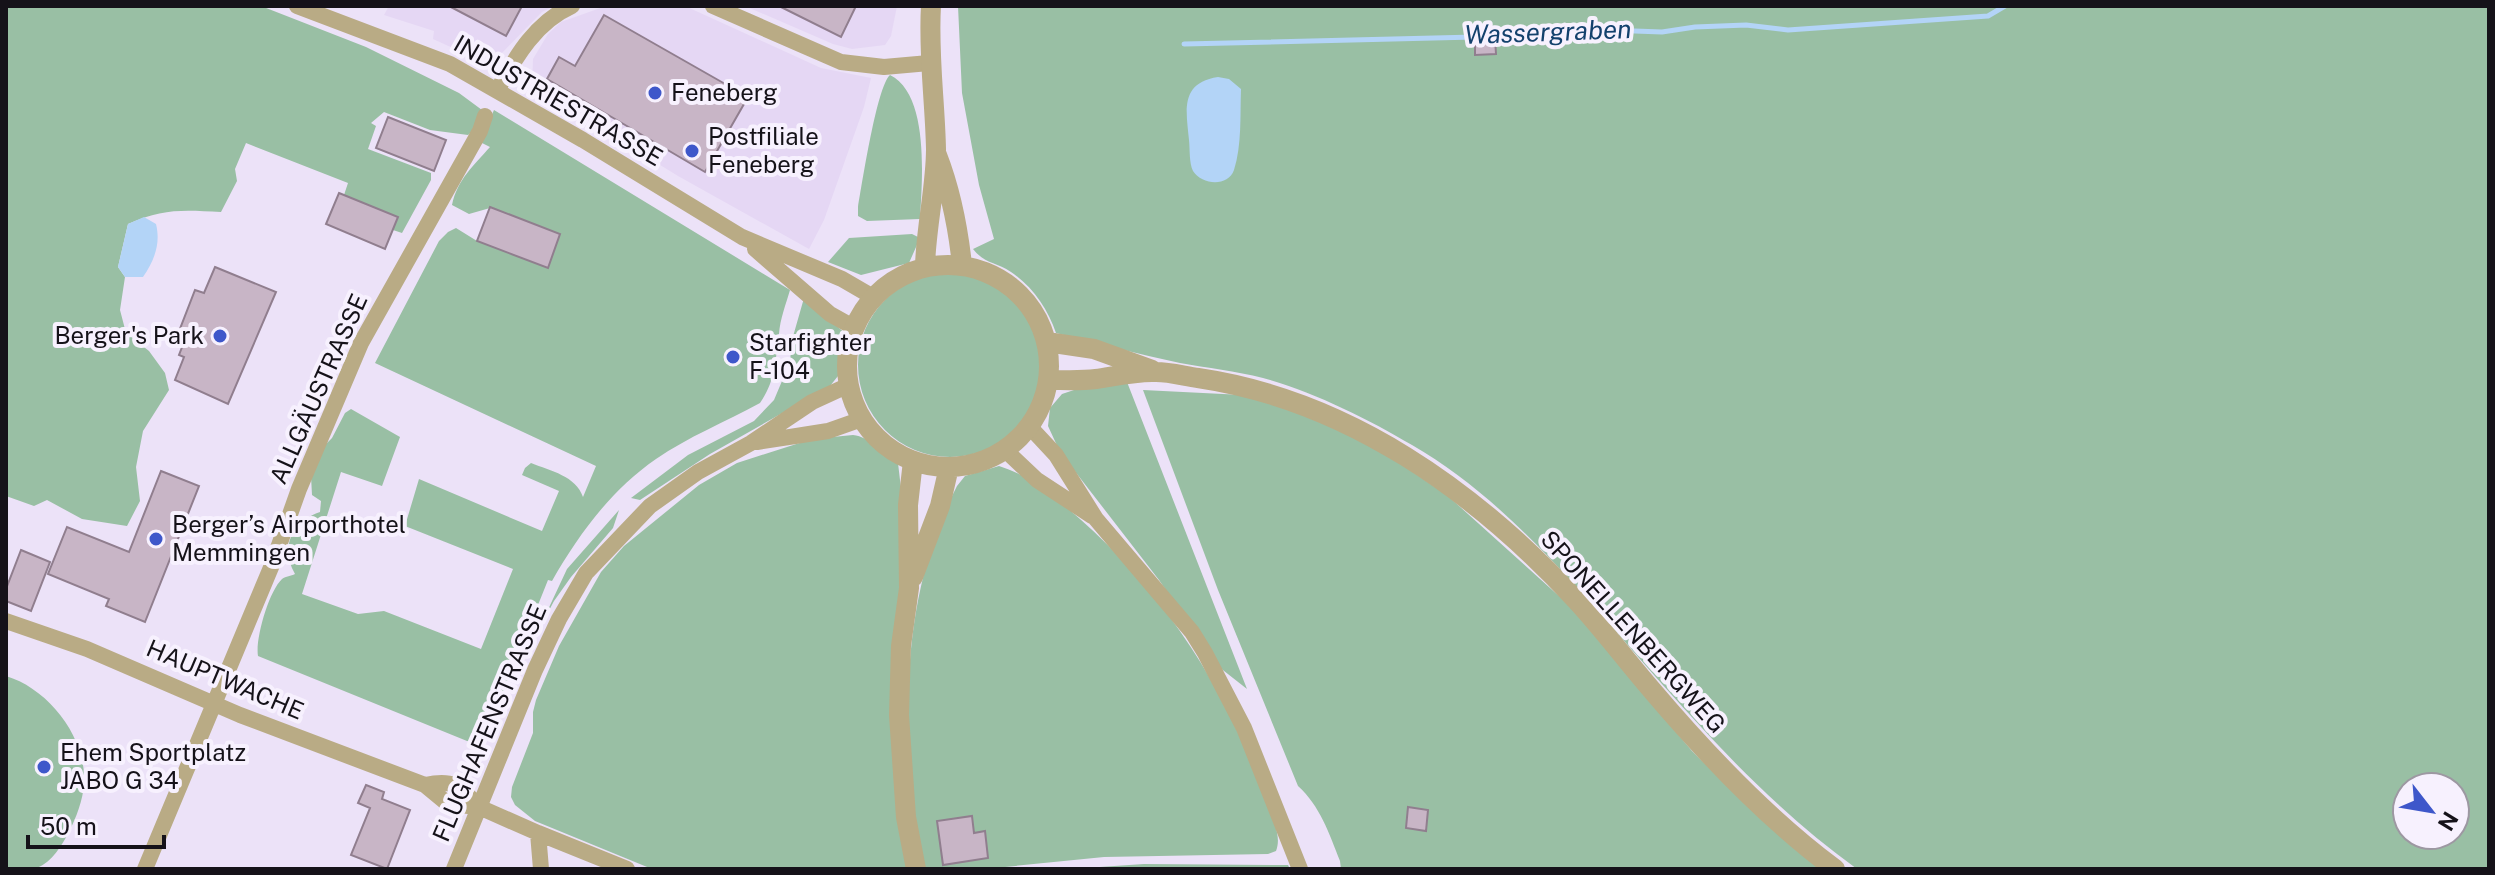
<svg xmlns="http://www.w3.org/2000/svg" width="2495" height="875" viewBox="0 0 2495 875" font-family="'Public Sans',sans-serif">
  <rect width="100%" height="100%" fill="#ece2f8"/>
  <!-- built -->
  <path fill="#e5d7f4" d="M 389,6 L 554,6 L 542,12 L 499,56 L 483,57 L 466,54 L 433,39 L 434,31 L 384,15 Z
    M 606,6 L 685,6 L 821,68 L 871,78 L 864,107 L 824,220 L 809,249 L 678,176 L 532,86 L 533,59 L 548,34 L 561,22 Z
    M 745,6 L 897,6 L 891,36 L 885,45 L 852,49 L 833,44 Z"/>
  <!-- green -->
  <path fill="#99bfa4" fill-rule="evenodd" d="M 6,6 L 261,6 L 366,47 L 459,93 L 482,110 L 475,129 L 468,135 L 430,130 L 384,112 L 371,123 L 376,126 L 368,149 L 431,173 L 431,180 L 402,233 L 393,230 L 397,217 L 344,195 L 348,183 L 246,143 L 235,169 L 237,181 L 221,212 C 184,210 163,208 128,224 L 118,267 L 125,277 L 120,310 L 126,333 L 149,351 L 165,373 L 169,390 L 143,431 L 136,467 L 140,501 L 127,526 L 82,519 L 47,500 L 34,506 L 6,496 Z
    M 958,6 L 2489,6 L 2489,869 L 1857,869 C 1771,807 1702,730 1632,650 C 1568,577 1498,494 1412,445 C 1368,419 1312,391 1263,378 C 1236,371 1207,368 1180,363 C 1138,354 1097,343 1056,333 C 1048,309 1032,286 1011,272 C 996,262 985,264 973,249 L 994,239 L 979,185 L 962,93 ZM 2407,787 L 2455,787 L 2455,835 L 2407,835 Z
    M 890,75 C 930,95 922,181 920,219 L 867,221 L 858,216 L 858,207 C 862,184 877,86 890,75 Z
    M 494,110 L 790,290 C 786,304 780,319 779,334 C 775,361 776,380 760,403 C 725,422 688,437 656,459 C 611,490 579,534 552,581 L 548,580 L 485,737 L 476,742 L 467,741 L 258,656 C 255,639 269,591 282,579 C 286,576 291,576 295,574 C 279,547 293,521 320,512 L 321,501 L 312,495 L 311,476 L 321,449 L 332,438 L 345,413 L 351,409 L 400,437 L 382,486 L 341,472 L 302,594 L 358,614 L 384,611 L 481,649 L 513,569 L 405,526 L 419,479 L 542,531 L 559,491 L 522,475 L 525,468 L 531,463 C 551,471 576,476 583,497 L 596,466 L 375,363 L 439,241 L 448,232 L 456,228 L 477,241 L 548,267 L 560,234 L 490,208 L 469,214 L 452,205 C 457,180 474,165 490,147 L 480,142 Z
    M 912,234 L 920,238 L 909,263 L 861,275 L 828,262 L 849,238 Z
    M858 365a92 92 0 1 1 184 0a92 92 0 1 1-184 0Z
    M 804,298 L 846,334 L 838,376 L 830,386 L 710,454 L 640,500 L 631,498 L 688,455 L 754,421 L 774,400 L 790,362 L 792,340 Z
    M 1127,382 L 1247,689 L 1219,667 L 1159,580 L 1060,452 L 1048,426 L 1050,408 L 1062,394 L 1083,387 Z
    M 1143,390 L 1243,395 L 1299,413 L 1349,433 L 1404,466 L 1448,496 L 1570,606 L 1692,751 L 1747,805 L 1820,869 L 1341,869 L 1340,861 C 1329,833 1320,806 1298,786 L 1218,590 Z
    M 853,435 C 870,437 883,453 898,463 L 902,497 L 909,869 L 652,869 L 535,821 L 515,805 L 511,797 L 512,787 L 533,733 L 533,712 L 536,700 L 559,646 L 601,572 L 624,546 L 699,485 L 737,463 L 812,439 Z
    M 999,466 C 1031,476 1055,497 1080,519 C 1164,593 1226,688 1263,794 C 1269,811 1283,834 1276,851 L 1268,854 L 1104,857 L 985,869 L 924,869 C 919,837 911,804 909,772 C 904,675 911,574 957,486 L 965,476 Z
    M 619,510 L 613,528 L 571,577 L 554,601 L 538,631 L 567,569 Z
    M 6,676 C 49,689 87,738 84,784 C 83,800 76,818 69,832 C 62,845 52,862 37,868 C 29,872 15,869 6,869 Z
    M 1144,864 L 1288,865 L 1290,869 L 1070,869 Z"/>
  <!-- water -->
  <path fill="#b3d4f7" d="M 1218,77 L 1229,79 L 1241,89 C 1240,115 1242,145 1234,170 C 1228,187 1202,185 1193,171 C 1189,163 1190,149 1189,140 C 1186,110 1180,83 1218,77 Z
    M 144,217 L 156,224 C 161,244 154,261 143,277 L 125,277 L 118,267 L 128,224 Z"/>
  <g fill="none" stroke-linecap="round" stroke-linejoin="round">
    <!-- stream -->
    <path stroke="#b3d4f7" stroke-width="5" d="M 1184,44 L 1562,35 L 1607,30 L 1662,32 L 1695,27 L 1746,25 L 1788,30 L 1988,16 L 2005,6"/>
  </g>
  <!-- building -->
  <path fill="#c8b5c6" stroke="#907e8e" stroke-width="2" d="M 449,6 L 522,6 L 506,36 Z
    M 779,6 L 856,6 L 841,37 Z
    M 604,15 L 748,97 L 705,172 L 547,79 L 559,57 L 575,66 Z
    M 1495,38 L 1496,54 L 1475,55 L 1475,39 Z
    M 388,117 L 446,140 L 434,171 L 376,148 Z
    M 339,193 L 398,217 L 385,249 L 326,224 Z
    M 490,207 L 560,234 L 548,268 L 477,241 Z
    M 215,267 L 276,292 L 228,404 L 175,380 L 184,357 L 179,355 L 186,337 L 178,334 L 195,290 L 204,293 Z
    M 161,471 L 199,486 L 145,622 L 106,606 L 109,599 L 48,574 L 67,527 L 129,552 Z
    M 21,550 L 50,562 L 31,611 L 6,601 L 6,589 Z
    M 366,785 L 384,792 L 382,799 L 410,810 L 387,869 L 351,855 L 370,808 L 358,803 Z
    M 1408,807 L 1428,810 L 1426,831 L 1406,828 Z
    M 972,816 L 974,833 L 985,831 L 988,858 L 943,865 L 937,821 Z"/>
  <g fill="none" stroke-linecap="round" stroke-linejoin="round">
    <!-- minor -->
    <path stroke="#b9ab85" stroke-width="16" d="M 297,6 L 450,64 L 583,140 L 742,237 L 842,279 L 873,297
      M 713,6 L 841,62 L 884,67 L 929,63
      M 498,89 C 516,56 536,22 572,6
      M 755,249 L 830,314 L 855,328
      M 1029,426 L 1056,455 L 1096,519 L 1192,632 L 1205,653 L 1244,728 L 1300,869
      M 757,442 L 828,431 L 862,419
      M 1005,450 L 1037,480 L 1092,516
      M 6,621 L 87,649 L 240,715 L 425,785 L 448,804 L 479,807 L 538,833 L 627,869
      M 425,785 C 455,779 459,786 479,807
      M 538,833 L 541,869
      M 145,869 L 272,565 L 299,489 L 361,343 L 480,131 L 485,116
      M 454,869 L 535,670 L 559,619 L 586,573 L 650,506 L 698,472 L 751,443 L 812,402 L 849,385"/>
    <!-- tertiary -->
    <path stroke="#b9ab85" stroke-width="20" d="M 937,155 C 951,191 958,227 962,265
      M847 366a101 101 0 1 1 202 0a101 101 0 1 1-202 0Z
      M 925,266 C 926,227 936,187 936,149 C 935,101 928,54 931,6
      M 1047,342 L 1094,349 L 1152,370
      M 1048,380 C 1064,380 1081,381 1096,379 C 1116,376 1137,371 1156,372 C 1170,372 1184,376 1198,378 C 1348,400 1475,491 1576,600 C 1602,628 1625,659 1650,688 C 1705,753 1766,818 1835,869
      M 913,461 L 908,505 L 909,588 L 901,646 L 899,715 L 906,817 L 916,869
      M 913,577 L 940,506 L 949,467"/>
  </g>
  <!-- markers -->
  <g fill="#3e57ca" stroke="#f7f1fe" stroke-width="3">
    <circle cx="655" cy="93" r="8"/>
    <circle cx="692" cy="151" r="8"/>
    <circle cx="220" cy="336" r="8"/>
    <circle cx="733" cy="357" r="8"/>
    <circle cx="156" cy="539" r="8"/>
    <circle cx="44" cy="767" r="8"/>
  </g>
  <g text-anchor="middle" stroke-width="8" stroke-linejoin="round" paint-order="stroke">
    <!-- poi labels -->
    <g font-size="24" fill="#151219" stroke="#f7f1fe" text-anchor="start">
      <text x="671" y="101">Feneberg</text>
      <text x="708" y="145">Postfiliale<tspan x="708" dy="28">Feneberg</tspan></text>
      <text x="204" y="344" text-anchor="end">Berger's Park</text>
      <text x="749" y="351">Starfighter<tspan x="749" dy="28">F-104</tspan></text>
      <text x="172" y="533">Berger’s Airporthotel<tspan x="172" dy="28">Memmingen</tspan></text>
      <text x="60" y="761">Ehem Sportplatz<tspan x="60" dy="28">JABO G 34</tspan></text>
    </g>
    <!-- street labels -->
    <g font-size="24" fill="#151219" stroke="#f7f1fe">
      <text transform="translate(558 101) rotate(30)" y="8">INDUSTRIESTRASSE</text>
      <text transform="translate(319 389) rotate(-66)" y="8">ALLGÄUSTRASSE</text>
      <text transform="translate(1633 632) rotate(48)" y="8">SPONELLENBERGWEG</text>
      <text transform="translate(225 680) rotate(23)" y="8">HAUPTWACHE</text>
      <text transform="translate(490 723) rotate(-67)" y="8">FLUGHAFENSTRASSE</text>
    </g>
    <!-- water labels -->
    <g font-size="26" font-style="italic" fill="#13416d" stroke="#f7f1fe">
      <text transform="translate(1548 32) rotate(-2)" y="9">Wassergraben</text>
    </g>
  </g>
  <!-- border -->
  <rect width="2495" height="875" fill="none" stroke="#151219" stroke-width="16"/>
  <!-- north arrow -->
  <g transform="translate(2431 811) rotate(121)"><circle r="38" fill="#f7f1fe" stroke="#9d98a2" stroke-width="2"/>
  <path d="M0-6L14 30L0 20L-14 30Z" fill="#3e57ca"/>
  <text y="-12" font-size="22" font-weight="bold" text-anchor="middle" fill="#151219">N</text>
  </g>
  <!-- scale -->
  <path d="M28 835v12h136v-12" fill="none" stroke="#151219" stroke-width="4"/>
  <text x="40" y="835" font-size="24" fill="#151219" stroke="#f7f1fe" stroke-width="6" paint-order="stroke">50 m</text>
</svg>
